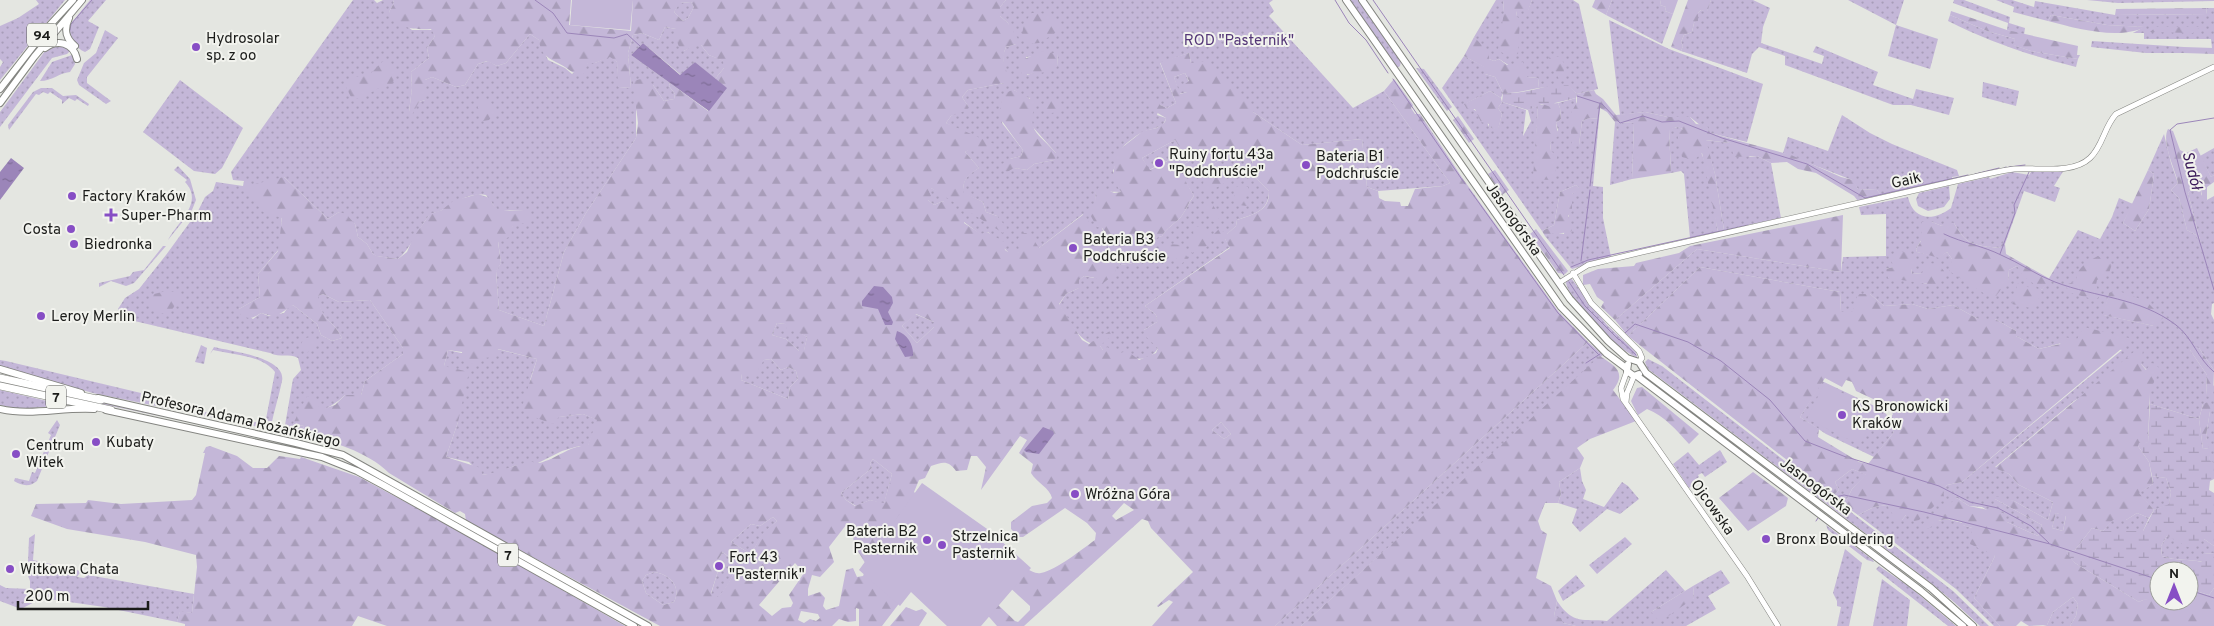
<svg xmlns="http://www.w3.org/2000/svg" width="2214" height="626" viewBox="0 0 2214 626" font-family="Overpass,sans-serif">
  <defs>
    <pattern id="green-dots" width="8" height="8" patternUnits="userSpaceOnUse" patternTransform="scale(1.25)"><rect width="8" height="8" fill="#c4b7d8"/><path d="M2 2h.1M6 6h.1" fill="none" stroke="#a89db9" stroke-width="1.8" stroke-linecap="round"/></pattern>
    <pattern id="forest-firs" width="22" height="20" patternUnits="userSpaceOnUse" patternTransform="scale(1.25)"><rect width="22" height="20" fill="#c4b7d8"/><path d="M5 1l3.5 6h-7zM16 11l3.5 6h-7z" fill="#a89db9"/></pattern>
    <pattern id="wetland-marsh" width="20" height="14" patternUnits="userSpaceOnUse" patternTransform="scale(1.25)"><rect width="20" height="14" fill="#c4b7d8"/><path d="M1 5h8M5 5V1M11 12h8M15 12V8" fill="none" stroke="#a89db9"/></pattern>
    <pattern id="water-ripples" width="26" height="14" patternUnits="userSpaceOnUse" patternTransform="scale(1.25)"><rect width="26" height="14" fill="#9b85b9"/><path d="M2 4q2-2 4 0t4 0M15 11q2-2 4 0t4 0" fill="none" stroke="#7e6c96"/></pattern>
  </defs>
  <rect width="100%" height="100%" fill="#e4e6e1"/>
  <!-- green -->
  <path fill="url(#green-dots)" fill-rule="evenodd" d="M 36,0 L 65,0 L 0,80 L 0,67 L 3,62 L 0,59 L 0,26 L 18,18 L 39,4 Z
    M 90,0 L 106,0 L 88,21 L 99,27 L 90,49 L 85,52 C 75,48 69,37 69,26 Z
    M 353,0 L 374,0 L 377,3 L 383,0 L 393,0 L 394,3 L 389,12 L 412,30 L 433,30 L 435,36 L 427,48 L 429,58 L 411,72 L 412,88 L 409,112 L 419,102 L 425,100 L 425,80 L 432,77 L 456,87 L 465,85 L 478,64 L 488,61 L 497,66 L 506,63 L 530,34 L 539,40 L 548,60 L 565,68 L 572,74 L 588,63 L 595,63 L 610,56 L 617,62 L 619,87 L 631,88 L 628,53 L 633,35 L 642,33 L 659,40 L 665,27 L 676,29 L 684,51 L 694,44 L 701,45 L 709,55 L 724,61 L 724,68 L 715,79 L 695,62 L 681,75 L 643,43 L 631,55 L 670,83 L 669,86 L 675,94 L 674,99 L 664,101 L 653,85 L 636,111 L 636,138 L 586,213 L 564,252 L 544,326 L 499,310 L 496,271 L 501,263 L 498,241 L 512,227 L 524,210 L 497,210 L 486,195 C 468,192 456,203 442,210 C 437,213 431,212 428,217 C 417,231 411,248 398,259 L 376,256 L 373,254 L 367,244 L 358,237 L 355,224 L 339,212 L 328,219 L 284,177 L 280,248 L 258,274 L 260,297 L 239,309 L 253,319 L 261,313 L 269,316 L 284,313 L 288,307 L 293,305 L 317,324 L 321,335 L 332,341 L 342,338 C 333,319 320,320 317,296 L 323,294 L 339,302 L 370,300 L 403,348 L 403,354 L 365,381 L 361,395 L 345,395 C 331,409 311,415 293,424 L 304,426 L 301,435 L 288,432 L 287,435 L 284,431 L 293,379 L 301,370 L 298,358 C 289,353 280,358 270,353 L 126,319 L 121,317 L 118,309 L 125,298 L 139,289 L 166,255 L 198,211 L 205,197 L 213,191 L 216,182 L 243,186 L 244,181 L 233,180 L 231,172 Z
    M 1006,0 L 1273,0 L 1269,3 L 1274,11 L 1269,16 L 1353,108 L 1384,91 L 1450,183 L 1443,186 L 1378,191 L 1367,187 L 1362,139 L 1302,145 L 1253,112 L 1191,63 L 1189,53 L 1160,63 L 1176,103 L 1167,108 L 1160,105 L 1157,115 L 1166,118 C 1163,130 1149,128 1141,133 C 1137,135 1125,144 1123,147 C 1116,155 1117,163 1113,171 L 1121,192 L 1096,191 C 1095,204 1097,227 1108,236 L 1108,247 L 1120,265 L 1141,262 L 1149,251 L 1148,240 L 1162,236 C 1167,227 1177,223 1183,214 C 1187,208 1189,202 1194,196 L 1177,168 L 1193,159 L 1204,169 L 1222,159 L 1235,161 L 1244,154 L 1252,157 L 1253,175 L 1269,191 C 1269,211 1254,214 1237,220 L 1236,226 L 1226,235 L 1225,239 L 1230,247 L 1145,306 C 1151,312 1158,312 1157,322 L 1144,330 L 1158,348 C 1147,368 1120,355 1103,350 L 1100,346 C 1078,343 1071,322 1059,305 L 1066,294 L 1079,288 L 1079,280 L 1084,276 L 1094,278 L 1083,214 L 1039,248 L 1021,249 L 1020,253 L 1008,252 L 988,232 L 981,235 L 964,222 L 943,201 L 934,205 L 928,200 L 928,188 L 931,188 L 1000,222 L 997,216 L 986,212 L 983,202 L 963,193 C 963,179 967,175 979,168 L 965,152 L 968,150 L 994,150 L 946,123 L 951,116 L 968,106 L 962,97 L 968,90 L 1004,83 L 1003,55 L 1006,47 L 1016,44 L 1008,23 L 1000,16 L 1000,7 ZM 1058,54 L 1057,66 C 1047,72 1037,71 1027,75 L 1026,57 ZM 1014,90 L 1024,97 L 1030,98 L 1031,125 L 1056,153 L 1054,160 L 1034,164 L 1027,170 L 1014,168 L 1010,159 L 1021,156 L 1023,150 L 1002,123 Z
    M 1350,0 L 1358,0 L 1401,61 L 1400,66 L 1397,68 Z
    M 1496,0 L 1503,0 L 1504,12 L 1516,16 L 1517,11 L 1528,10 L 1532,0 L 1573,0 L 1579,4 L 1598,89 L 1577,94 L 1567,85 L 1539,88 L 1538,78 L 1527,77 L 1499,59 L 1494,61 L 1489,59 L 1474,37 Z
    M 1612,0 L 1661,0 L 1660,5 L 1666,7 L 1665,11 L 1673,14 L 1662,44 L 1606,15 Z
    M 1711,0 L 1753,0 L 1770,8 L 1763,27 L 1761,43 L 1822,64 L 1824,56 L 1813,52 L 1816,46 L 1878,72 L 1873,85 L 1913,99 L 1916,89 L 1954,98 L 1949,115 L 1911,105 L 1893,105 L 1785,65 L 1785,56 L 1759,47 L 1752,54 L 1747,73 L 1681,51 L 1683,46 L 1681,42 L 1684,35 L 1692,32 L 1694,23 L 1698,20 L 1698,13 L 1701,10 L 1707,11 Z
    M 1848,0 L 1904,0 L 1896,25 L 1938,39 L 1930,69 L 1888,56 L 1896,25 Z
    M 1954,0 L 1964,0 L 2010,17 L 2009,23 L 2025,28 L 2024,35 L 2007,30 L 2008,23 L 1953,3 Z
    M 1996,0 L 2012,0 L 2034,7 L 2035,1 L 2115,15 L 2207,14 L 2206,8 L 2214,8 L 2214,48 L 2212,48 L 2211,39 L 2144,39 L 2144,33 L 2133,33 L 2144,27 L 2107,25 L 2051,15 L 2048,21 L 2013,12 L 2014,7 Z
    M 2087,0 L 2214,0 L 2214,1 L 2118,3 Z
    M 691,2 L 694,7 L 688,18 L 683,21 L 674,12 L 679,3 Z
    M 1950,15 L 1987,31 L 2015,39 L 2014,45 L 2031,51 L 2078,59 L 2076,67 C 2031,56 1990,42 1948,21 Z
    M 1609,20 L 1669,49 L 1763,84 L 1747,142 L 1710,133 L 1690,117 L 1668,117 L 1645,112 L 1620,115 Z
    M 105,30 L 118,38 L 87,77 L 87,83 L 111,101 L 106,104 L 79,85 L 77,80 L 84,63 L 96,53 Z
    M 2092,41 L 2184,47 L 2184,53 L 2146,53 L 2091,47 Z
    M 56,44 L 65,46 L 70,51 L 67,54 L 52,58 L 0,127 L 0,112 L 6,104 L 48,47 Z
    M 72,55 L 74,56 L 75,64 L 70,72 C 59,73 52,81 40,81 L 52,62 Z
    M 1464,56 L 1485,67 L 1485,74 L 1495,77 L 1503,93 L 1501,98 L 1490,91 L 1465,104 C 1473,108 1487,118 1489,127 L 1498,129 L 1502,114 L 1498,108 L 1502,102 L 1526,110 L 1523,136 L 1531,121 L 1528,110 L 1538,105 L 1534,179 L 1551,151 L 1550,143 L 1558,130 L 1556,123 L 1561,119 L 1560,108 L 1558,103 L 1576,98 L 1579,145 L 1582,121 L 1589,118 L 1599,119 L 1593,186 L 1603,187 L 1603,218 L 1611,257 L 1572,269 L 1545,236 L 1553,232 L 1564,234 C 1567,219 1572,210 1572,194 L 1579,188 L 1576,185 L 1560,192 L 1554,225 L 1542,231 L 1442,88 Z
    M 1416,68 L 1424,69 L 1452,107 L 1447,111 Z
    M 1185,73 L 1189,82 L 1187,92 L 1179,94 L 1174,77 Z
    M 180,80 L 243,128 L 222,168 L 215,174 L 194,171 L 143,132 Z
    M 1983,82 L 2019,91 L 2016,106 L 1982,97 Z
    M 41,88 L 52,88 L 63,96 L 76,95 L 89,104 L 88,106 L 77,99 L 75,101 L 69,98 L 62,104 L 62,100 L 50,92 L 48,94 L 43,92 L 39,95 L 36,94 L 9,130 L 8,125 L 33,92 Z
    M 1842,115 L 1870,133 L 1892,144 L 1957,170 L 1959,176 L 1952,177 L 1952,180 L 1881,195 L 1877,190 L 1858,189 L 1852,180 L 1783,153 L 1788,137 L 1828,151 Z
    M 1615,122 L 1634,123 L 1632,179 L 1610,185 Z
    M 1678,127 C 1710,140 1713,202 1718,232 L 1690,238 L 1684,174 L 1681,171 L 1671,173 L 1669,129 Z
    M 2164,134 L 2171,163 L 2178,183 L 2171,190 L 2179,198 L 2187,230 L 2196,235 L 2201,244 L 2188,193 L 2193,188 L 2202,187 L 2201,194 L 2205,201 L 2214,196 L 2214,303 L 2212,304 L 2211,314 L 2214,320 L 2214,370 L 2199,348 L 2190,350 L 2207,375 L 2206,395 L 2214,385 L 2214,463 L 2210,462 L 2206,436 L 2210,411 L 2203,404 L 2199,419 L 2150,404 L 2147,370 L 2141,364 L 2074,401 L 1995,467 L 2009,474 L 2019,485 L 2053,502 L 2048,520 L 2014,501 L 1995,499 L 2042,525 L 2038,536 L 2007,522 L 1982,507 L 1969,506 L 1957,498 L 1938,521 L 1946,519 L 1963,523 L 1963,525 L 1972,528 L 1995,556 L 1974,598 L 2000,626 L 1994,626 L 1956,589 L 1858,515 L 1874,507 L 1887,505 L 1902,520 L 1906,515 L 1911,515 L 1947,485 L 1962,482 L 2122,350 L 2077,339 L 2039,349 L 2016,336 L 2016,331 L 1995,319 L 1978,319 L 1953,305 L 1928,309 L 1912,304 L 1884,306 L 1870,294 L 1852,313 L 1841,312 L 1840,292 L 1700,267 L 1628,336 L 1615,320 L 1697,249 L 1841,272 L 1843,257 L 1886,256 L 1886,214 L 1861,215 L 1859,207 L 1908,197 C 1913,220 1933,222 1951,208 L 1958,184 L 1989,177 L 1990,179 L 2012,172 L 2029,175 L 2031,172 L 2064,170 L 2054,186 L 2060,188 L 2055,202 L 2024,191 L 2005,244 L 2003,243 L 2001,248 C 1975,245 1967,247 1954,223 L 1942,226 L 1932,222 L 1916,249 L 1917,252 L 1939,257 L 1947,252 L 1952,259 L 2008,280 L 2009,270 L 2017,266 L 2042,290 L 2078,230 L 2100,239 L 2112,217 L 2119,198 L 2133,204 L 2123,223 L 2135,231 L 2149,209 L 2154,174 L 2148,170 ZM 1893,267 L 1911,269 L 1912,274 L 1922,273 L 1927,284 L 1912,280 L 1886,269 ZM 2109,293 L 2154,326 L 2104,315 Z
    M 1175,140 L 1183,153 L 1149,170 L 1142,158 Z
    M 1705,140 L 1730,143 L 1750,157 L 1757,156 L 1771,163 L 1781,218 L 1724,230 L 1715,174 Z
    M 2214,148 L 2214,175 L 2211,177 L 2200,156 Z
    M 178,166 L 190,179 L 196,200 L 192,210 L 168,240 C 176,223 205,203 185,182 L 187,180 L 174,170 Z
    M 1949,186 L 1950,199 L 1944,207 L 1928,211 L 1918,206 L 1916,199 L 1919,193 Z
    M 163,246 L 166,246 L 134,283 L 126,286 L 111,281 L 99,287 L 99,283 L 130,276 L 133,272 L 144,270 Z
    M 1571,278 L 1607,325 L 1636,352 L 1637,357 C 1621,353 1565,297 1566,281 Z
    M 915,314 L 934,322 L 934,327 L 917,343 L 902,326 Z
    M 777,323 L 785,324 L 807,337 L 804,351 L 799,351 L 786,339 L 772,335 Z
    M 1588,342 L 1603,355 L 1301,626 L 1275,626 Z
    M 201,345 L 207,348 L 204,364 L 195,362 Z
    M 214,347 C 229,351 287,357 282,381 C 279,396 274,411 271,426 L 268,429 L 93,393 L 0,367 L 0,360 L 6,361 L 141,393 L 140,399 L 265,424 L 275,372 C 262,355 233,355 213,350 L 210,354 Z
    M 497,349 L 537,359 L 530,380 L 558,417 L 583,414 L 598,420 L 588,446 L 579,446 L 562,451 L 538,463 L 514,466 L 498,473 L 481,475 L 469,462 L 446,457 L 458,422 L 444,366 L 448,350 L 483,358 Z
    M 771,359 L 781,370 L 788,367 L 796,371 L 798,379 L 790,387 L 788,399 L 741,380 L 742,374 L 764,360 Z
    M 1648,359 L 1662,366 L 1953,591 L 1989,626 L 1980,626 L 1954,602 L 1922,576 L 1648,369 L 1645,362 Z
    M 0,380 L 22,385 L 194,423 L 0,383 Z
    M 1822,381 L 1881,409 L 1890,418 L 1888,423 L 1894,432 L 1874,457 L 1826,434 L 1800,417 Z
    M 0,390 L 60,404 L 69,405 L 18,409 L 0,405 Z
    M 57,420 L 60,425 L 37,481 C 30,487 22,486 14,481 L 15,478 L 29,481 L 32,472 L 35,473 L 51,435 L 48,433 Z
    M 1221,422 L 1231,434 L 1224,439 L 1212,430 Z
    M 1720,450 L 1727,462 L 1705,477 L 1702,473 L 1698,475 L 1699,477 L 1692,482 L 1693,485 L 1689,488 L 1673,464 L 1688,452 L 1699,465 Z
    M 873,459 L 892,474 L 884,504 L 870,500 L 856,506 L 846,500 L 841,493 L 872,468 L 870,463 Z
    M 1580,468 L 1582,481 L 1586,490 L 1583,499 L 1604,507 L 1622,482 L 1628,486 L 1639,499 L 1620,514 L 1607,509 L 1580,532 L 1572,523 L 1577,509 L 1558,503 L 1561,494 L 1559,482 Z
    M 1852,469 L 1867,475 L 1852,489 L 1844,505 L 1833,496 L 1839,490 L 1835,482 Z
    M 2152,476 L 2166,478 L 2171,492 L 2169,505 L 2154,510 L 2138,493 L 2153,484 Z
    M 2056,513 L 2066,515 L 2063,531 L 2052,528 Z
    M 2137,513 L 2149,518 L 2143,531 L 2103,531 L 2113,519 L 2126,520 Z
    M 773,517 L 777,521 L 763,534 L 751,554 L 731,542 L 751,524 L 760,526 Z
    M 1826,525 L 1873,560 L 1874,562 L 1867,560 L 1828,530 Z
    M 35,534 L 33,560 L 81,571 L 77,577 L 84,578 L 88,575 L 194,594 L 192,613 L 180,612 L 177,622 L 104,607 L 42,598 L 21,609 L 0,601 L 0,585 L 6,588 L 30,589 L 30,581 L 26,570 L 28,568 L 56,573 L 32,567 L 28,562 L 29,538 Z
    M 2167,536 L 2204,539 L 2214,546 L 2214,553 L 2203,554 L 2203,562 C 2189,559 2176,561 2162,556 L 2161,546 Z
    M 1625,537 L 1632,544 L 1597,574 L 1589,565 Z
    M 1845,549 L 1862,563 L 1849,626 L 1837,626 L 1841,607 L 1837,606 L 1837,601 L 1833,593 Z
    M 723,552 L 735,563 C 736,575 726,588 718,598 L 711,594 L 718,571 L 714,566 Z
    M 1879,566 L 1911,588 L 1956,626 L 1948,626 L 1878,571 L 1876,569 Z
    M 1666,570 L 1685,591 L 1651,612 L 1694,598 L 1693,586 L 1721,570 L 1730,583 L 1708,596 L 1716,609 L 1686,626 L 1576,626 L 1563,623 L 1554,616 L 1557,601 C 1574,626 1583,618 1607,621 Z
    M 654,572 C 669,574 682,586 674,602 L 663,605 L 646,593 L 642,581 L 646,575 Z
    M 1576,575 L 1585,586 L 1563,601 L 1558,591 Z
    M 1882,579 L 1910,600 L 1907,626 L 1873,626 Z
    M 2073,597 L 2078,604 L 2076,616 L 2070,626 L 2043,626 L 2047,625 L 2053,612 Z"/>
  <!-- forest -->
  <path fill="url(#forest-firs)" fill-rule="evenodd" d="M 393,0 L 571,0 L 569,25 L 631,31 L 633,0 L 1006,0 L 1000,7 L 1000,16 L 1008,23 L 1018,39 L 1016,44 L 1006,47 C 1001,59 1004,67 1010,78 L 1004,83 L 968,90 L 962,97 L 968,106 L 967,110 L 951,116 L 946,123 L 996,145 L 994,150 L 969,150 L 965,152 L 979,168 C 968,175 963,179 963,192 L 983,202 L 986,212 L 997,216 L 1007,228 L 1003,233 L 931,188 L 928,189 L 931,196 L 928,200 L 934,205 L 943,201 L 964,215 L 964,223 L 981,234 L 987,232 L 1004,242 L 1005,250 L 1008,252 L 1012,250 L 1020,253 L 1017,240 L 1022,233 L 1026,233 L 1032,237 L 1039,248 L 1084,214 L 1116,267 L 1115,274 L 1102,284 L 1096,278 L 1084,276 L 1079,280 L 1079,288 L 1066,294 L 1059,304 L 1082,340 L 1089,344 L 1110,331 L 1113,334 L 1100,346 L 1103,350 L 1107,347 L 1119,354 L 1123,352 L 1130,353 L 1139,360 L 1156,353 L 1158,348 L 1144,335 L 1144,330 L 1157,322 C 1158,312 1151,312 1145,306 L 1230,248 L 1225,239 L 1217,240 L 1214,234 L 1219,229 L 1227,234 L 1236,226 L 1237,220 C 1254,214 1270,211 1269,191 L 1253,175 L 1250,167 L 1253,162 L 1252,157 L 1244,154 L 1235,161 L 1222,159 L 1204,169 L 1192,159 L 1178,168 L 1194,196 C 1188,203 1187,208 1183,214 C 1177,223 1167,227 1162,236 L 1149,240 L 1149,251 L 1141,262 L 1120,265 L 1108,247 L 1108,236 L 1102,228 L 1097,227 L 1088,211 L 1095,203 L 1096,191 L 1100,186 L 1114,193 L 1121,192 L 1113,180 L 1115,159 L 1119,150 L 1143,131 L 1157,128 L 1165,122 L 1166,118 L 1151,109 L 1150,98 L 1156,98 L 1160,105 L 1167,108 L 1176,103 L 1160,62 L 1189,53 L 1191,63 L 1206,61 L 1253,107 L 1253,112 L 1302,145 L 1362,139 L 1367,187 L 1378,191 L 1379,198 L 1385,201 L 1400,202 L 1401,206 L 1408,206 L 1415,189 L 1443,186 L 1450,183 L 1384,91 L 1394,79 L 1413,105 L 1411,108 L 1415,114 L 1420,114 L 1463,179 L 1558,311 L 1588,342 L 1275,626 L 1152,626 L 1173,602 L 1169,600 L 1158,607 L 1157,606 L 1193,572 L 1151,528 L 1148,521 L 1142,519 L 1024,626 L 997,626 L 983,610 L 993,600 L 1015,621 L 1018,622 L 1030,610 L 1030,606 L 1007,585 L 1026,568 C 1031,571 1035,574 1041,573 C 1057,570 1082,549 1095,540 L 1096,533 L 1087,523 L 1065,508 L 1023,537 L 1019,537 L 1011,529 L 1011,522 L 1032,506 L 1047,503 L 1052,498 C 1050,488 1036,482 1031,473 L 1033,464 L 1019,453 L 1027,440 L 1020,436 L 981,490 L 986,467 L 977,456 L 971,456 L 967,470 L 956,471 C 948,460 943,462 931,466 L 925,478 L 919,480 L 914,492 L 923,500 L 901,601 L 882,626 L 859,626 L 859,609 L 856,608 L 856,621 L 848,622 L 839,619 L 832,626 L 660,626 L 466,521 L 465,514 L 460,511 L 455,513 L 389,473 C 367,451 331,441 301,435 L 304,426 L 293,424 L 307,396 L 317,401 L 320,410 L 335,405 L 345,395 L 361,395 L 365,381 L 403,354 L 403,348 L 370,300 L 339,302 L 323,294 L 318,296 C 320,320 333,319 342,338 L 332,341 L 321,335 L 317,324 L 293,305 L 275,317 L 261,313 C 252,319 249,320 240,314 L 239,309 L 260,297 L 258,274 L 278,251 L 282,218 L 263,212 L 243,187 L 284,177 L 328,219 L 339,212 L 346,214 L 355,224 L 358,237 L 367,244 L 373,254 L 377,256 L 398,259 L 407,252 L 413,238 L 430,214 L 442,210 L 453,201 L 478,194 L 490,198 C 494,214 510,210 524,210 L 530,215 L 530,221 L 512,227 L 511,236 L 498,242 L 501,263 L 496,272 L 499,310 L 544,326 L 564,252 L 586,213 L 636,138 L 638,123 L 633,81 L 641,79 L 653,85 L 664,101 L 674,99 L 675,94 L 669,86 L 670,83 L 708,111 L 726,88 L 715,79 L 724,68 L 723,61 L 709,55 L 701,45 L 694,45 L 684,51 L 680,49 L 675,37 L 676,29 L 665,27 L 659,40 L 642,33 L 633,35 L 628,53 L 631,88 L 618,87 L 617,62 L 610,57 L 595,63 L 588,63 L 583,75 C 574,74 572,72 565,67 C 552,59 541,58 539,40 L 530,34 L 506,63 L 497,66 L 487,61 L 478,64 L 465,85 L 456,87 L 432,77 L 425,80 L 425,100 L 419,102 L 412,115 L 409,112 L 412,88 L 411,72 L 429,58 L 427,48 L 435,36 L 431,29 C 417,30 395,29 389,12 L 394,3 ZM 691,2 L 694,7 L 688,18 L 683,21 L 674,12 L 680,3 ZM 1185,73 L 1189,81 L 1185,84 L 1187,92 L 1180,94 L 1174,77 ZM 1175,140 L 1183,153 L 1150,170 L 1142,158 ZM 916,314 L 934,322 L 934,327 L 917,343 L 902,326 ZM 777,323 L 785,324 L 788,333 L 793,330 L 807,337 L 804,350 L 799,351 L 786,339 L 772,335 ZM 498,349 L 537,359 L 522,407 L 531,416 L 553,424 L 559,417 L 583,414 L 597,420 L 588,445 C 568,446 557,459 539,463 C 536,463 532,461 528,462 C 512,466 498,473 482,475 L 481,468 L 446,457 L 458,422 L 469,372 L 444,366 L 448,350 L 462,352 L 463,361 L 479,366 L 483,358 L 494,357 ZM 771,359 L 781,370 L 788,367 L 796,371 L 798,379 L 790,387 L 788,399 L 741,380 L 742,374 L 755,375 L 764,360 ZM 1221,422 L 1231,434 L 1224,439 L 1212,430 ZM 873,459 L 892,474 L 884,503 L 870,500 L 855,506 L 846,500 L 841,493 L 872,468 L 870,463 ZM 1124,503 L 1134,510 L 1116,520 L 1112,516 ZM 773,517 L 777,521 L 763,533 L 751,554 L 731,542 L 751,524 L 760,526 ZM 846,525 L 852,526 L 854,545 L 867,566 L 863,576 L 857,577 L 853,568 L 846,570 L 839,606 L 826,610 L 823,606 L 825,598 L 820,592 L 808,596 L 808,589 L 812,575 L 820,577 L 834,562 L 829,547 ZM 723,552 C 726,555 734,560 735,564 C 738,571 723,592 718,597 L 711,593 L 718,571 L 714,566 ZM 795,563 L 804,573 L 789,595 L 793,603 L 791,607 L 782,608 L 772,616 L 759,605 ZM 654,572 C 669,574 682,586 674,602 L 663,605 L 646,593 L 642,581 L 646,575 ZM 801,611 L 818,614 L 820,618 L 816,621 L 810,619 L 804,623 L 798,620 Z
    M 1503,0 L 1532,0 L 1528,11 L 1517,11 L 1516,16 L 1520,19 L 1518,54 L 1506,55 L 1498,50 L 1504,12 Z
    M 1595,0 L 1612,0 L 1606,15 L 1592,7 Z
    M 1661,0 L 1678,0 L 1673,14 L 1665,11 L 1666,7 L 1660,5 Z
    M 1688,0 L 1711,0 L 1707,12 L 1701,10 L 1698,13 L 1698,21 L 1694,23 L 1692,32 L 1684,35 L 1681,42 L 1683,46 L 1681,51 L 1671,47 Z
    M 2206,8 L 2207,14 L 2115,15 L 2116,9 Z
    M 1951,11 L 2007,30 L 2078,46 L 2077,55 L 2080,55 L 2078,59 L 2031,51 L 2013,45 L 2015,39 L 1987,31 L 1950,15 Z
    M 1032,13 L 1050,14 L 1060,26 L 1060,30 L 1039,43 L 1029,44 L 1022,35 L 1024,23 Z
    M 2051,15 L 2107,25 L 2146,27 C 2118,40 2078,29 2048,21 Z
    M 2156,27 L 2200,27 L 2193,33 L 2150,32 Z
    M 1474,37 L 1489,52 L 1489,59 L 1494,61 L 1499,59 L 1507,65 L 1523,62 L 1527,77 L 1538,78 L 1539,88 C 1526,90 1516,94 1503,93 L 1495,77 L 1485,74 L 1484,67 L 1464,56 Z
    M 2184,47 L 2214,48 L 2214,54 L 2184,53 Z
    M 1042,51 L 1058,54 L 1057,67 L 1047,72 L 1022,75 L 1018,62 Z
    M 1550,56 L 1559,57 L 1564,63 L 1564,78 L 1559,79 L 1553,66 L 1548,63 Z
    M 383,61 L 392,66 L 396,73 L 392,85 L 379,88 L 359,99 L 351,97 L 346,87 L 347,82 L 356,77 L 370,74 Z
    M 1014,90 L 1036,102 C 1026,131 1037,132 1056,153 L 1057,157 L 1054,160 L 1034,164 L 1027,170 L 1014,168 L 1007,172 L 1001,168 L 1002,164 L 1010,159 L 1021,156 L 1023,150 L 999,117 C 1001,105 1000,92 1014,90 Z
    M 1594,90 L 1596,94 L 1603,99 L 1616,115 L 1645,112 L 1668,117 L 1690,117 L 1696,124 L 1707,125 L 1710,133 L 1791,155 L 1841,177 L 1853,180 L 1858,189 L 1877,190 L 1881,195 L 1858,201 L 1854,196 L 1816,173 L 1798,169 L 1787,162 L 1771,163 L 1757,156 L 1734,157 L 1730,143 L 1706,140 L 1715,174 L 1724,230 L 1718,232 L 1702,153 L 1694,160 L 1682,157 L 1678,142 L 1678,133 L 1683,129 L 1677,127 L 1669,130 L 1671,173 L 1632,179 L 1634,123 L 1615,122 L 1607,112 L 1600,108 L 1599,119 L 1589,118 L 1582,121 L 1579,145 L 1572,145 L 1570,115 L 1577,102 L 1577,94 Z
    M 1490,91 L 1501,98 L 1502,102 L 1498,108 L 1502,114 L 1498,130 L 1489,127 L 1489,124 L 1481,122 L 1475,109 L 1467,109 L 1464,104 Z
    M 486,98 L 494,106 L 494,114 L 489,120 L 483,121 L 476,112 L 481,100 Z
    M 1059,100 L 1061,112 L 1051,113 L 1044,111 L 1047,101 Z
    M 1558,103 L 1560,108 L 1561,119 L 1556,123 L 1558,136 L 1550,143 L 1551,151 L 1557,156 L 1555,177 L 1550,180 L 1533,179 L 1538,105 Z
    M 1458,116 L 1474,139 L 1469,143 L 1453,120 Z
    M 2168,129 L 2173,131 L 2180,150 L 2186,153 L 2197,148 L 2211,177 L 2214,175 L 2214,182 L 2207,187 L 2207,200 L 2205,202 L 2202,197 L 2201,187 L 2193,188 L 2188,193 L 2201,244 L 2200,245 L 2196,235 L 2187,230 L 2179,198 L 2171,190 L 2178,183 C 2175,169 2161,142 2168,129 Z
    M 1222,169 L 1226,182 L 1209,192 L 1203,185 L 1204,179 Z
    M 1495,170 L 1509,190 L 1502,195 L 1488,174 Z
    M 2148,170 L 2154,174 L 2149,209 L 2135,231 L 2123,223 Z
    M 1576,185 L 1580,189 L 1572,194 L 1572,211 L 1568,216 L 1572,231 C 1562,235 1555,231 1545,236 L 1542,231 L 1554,225 L 1560,192 Z
    M 1239,186 L 1248,187 L 1248,191 L 1244,195 L 1247,206 L 1239,205 L 1234,195 L 1234,188 Z
    M 1207,203 L 1212,204 L 1221,217 L 1213,222 L 1203,206 Z
    M 1843,215 L 1841,272 L 1697,249 L 1615,320 L 1601,307 L 1604,302 L 1597,297 L 1590,284 L 1583,285 L 1583,275 L 1598,269 L 1634,266 L 1636,263 L 1679,253 L 1690,246 Z
    M 1922,222 L 1932,222 L 1942,226 L 1948,222 L 1954,223 C 1967,247 1975,245 2000,248 L 2003,242 L 2005,244 L 2006,254 L 2050,279 L 2042,290 L 2023,276 L 2017,266 L 2009,270 L 2008,280 L 1996,296 L 1985,294 L 1949,271 L 1952,259 L 1947,252 L 1939,258 L 1917,252 L 1916,249 L 1921,241 Z
    M 1195,226 L 1204,228 L 1210,234 L 1207,246 L 1192,253 L 1189,248 Z
    M 1536,229 L 1568,271 L 1565,274 L 1558,273 L 1530,234 Z
    M 1168,244 L 1181,245 L 1188,259 L 1181,264 L 1176,258 L 1165,255 L 1161,245 Z
    M 1896,250 L 1909,253 L 1916,262 L 1911,269 L 1912,274 L 1922,273 L 1927,263 L 1938,264 L 1944,271 L 1944,278 L 1935,285 L 1888,278 L 1886,269 L 1893,267 L 1891,258 Z
    M 2098,256 L 2112,264 L 2109,273 L 2097,280 L 2096,285 L 2100,295 L 2096,300 L 2071,293 L 2066,287 L 2068,284 L 2077,281 C 2074,269 2089,261 2098,256 Z
    M 1700,267 L 1840,292 L 1841,312 L 1852,312 L 1858,294 L 1870,294 L 1884,306 L 1912,304 L 1928,309 L 1953,305 L 1978,319 L 1995,319 L 2016,331 L 2016,336 L 2039,349 L 2060,344 L 2063,337 L 2077,339 L 2084,327 L 2133,339 L 1962,482 L 1947,485 L 1943,489 L 1944,497 L 1919,520 L 1914,521 L 1911,515 L 1906,515 L 1902,520 L 1896,520 L 1887,505 L 1874,507 L 1858,515 L 1844,505 L 1852,489 L 1866,475 L 1852,469 L 1835,482 L 1839,490 L 1833,496 L 1628,336 ZM 1825,378 L 1842,387 L 1846,380 L 1852,382 L 1856,391 L 1886,405 L 1893,414 L 1887,423 L 1894,432 L 1868,464 L 1859,462 L 1818,437 L 1819,429 L 1800,417 Z
    M 2018,283 L 2041,292 L 2035,309 L 2012,304 Z
    M 2116,290 L 2146,301 L 2163,318 L 2154,326 L 2103,315 L 2109,293 Z
    M 162,292 L 176,292 L 180,298 L 169,314 L 158,313 L 151,310 L 149,303 L 154,294 Z
    M 313,336 L 315,342 L 314,347 L 307,353 L 300,349 L 303,339 Z
    M 2194,346 L 2199,348 L 2214,370 L 2213,397 L 2206,396 L 2207,375 L 2190,350 Z
    M 2136,350 L 2143,350 L 2141,364 L 2146,370 L 2152,363 L 2161,369 L 2150,389 L 2148,442 L 2138,446 L 2149,462 L 2153,484 L 2139,493 L 2154,510 L 2149,518 L 2137,513 L 2126,520 L 2113,520 L 2103,531 L 2092,528 L 2075,550 L 2066,552 L 2075,563 L 2139,602 C 2150,595 2167,601 2179,605 L 2180,601 L 2189,601 L 2189,589 L 2209,595 L 2214,588 L 2214,626 L 2070,626 L 2076,616 L 2078,604 L 2073,597 L 2053,612 L 2047,625 L 2029,626 L 2021,621 L 2016,626 L 2000,626 L 1974,598 L 1995,556 L 1970,544 L 1972,528 L 1962,525 L 1962,522 L 1946,519 L 1938,521 L 1937,525 L 1922,531 L 1920,526 L 1957,498 L 1969,506 L 2003,513 L 2007,522 L 2038,536 L 2042,525 L 1995,499 L 1996,496 L 2014,501 L 2048,520 L 2053,502 L 2019,485 L 2009,474 L 1995,468 ZM 2056,513 L 2066,516 L 2063,531 L 2052,528 Z
    M 1600,356 C 1615,366 1627,372 1613,390 L 1636,421 L 1590,439 L 1577,448 L 1584,458 L 1580,468 L 1559,482 L 1561,494 L 1558,503 L 1545,503 L 1538,521 L 1541,530 L 1547,534 L 1536,578 L 1551,586 L 1557,601 L 1554,616 L 1561,618 L 1563,623 L 1576,626 L 1301,626 Z
    M 1642,387 L 1699,434 L 1689,444 C 1676,430 1665,416 1647,409 L 1638,415 L 1631,401 L 1637,388 Z
    M 2208,402 L 2211,405 L 2206,436 L 2209,448 L 2203,449 L 2199,419 L 2203,404 Z
    M 210,446 L 237,456 L 253,468 L 267,468 L 279,456 L 300,459 L 301,457 L 359,477 L 463,533 L 625,626 L 387,626 L 358,616 L 352,626 L 185,626 L 185,624 L 177,622 L 180,611 L 192,613 L 197,567 L 196,555 L 145,542 L 67,529 L 31,516 L 36,504 L 86,503 L 88,500 L 121,504 L 192,500 L 196,495 L 205,453 L 203,453 L 206,447 Z
    M 1753,472 L 1788,498 L 1786,506 L 1748,531 L 1719,498 Z
    M 1693,586 L 1694,598 L 1660,622 L 1651,612 Z
    M 906,607 L 916,611 L 922,609 L 927,613 L 919,626 L 890,626 Z"/>
  <!-- wetland -->
  <path fill="url(#wetland-marsh)" d="M 1553,85 L 1568,85 L 1577,94 L 1576,98 L 1555,103 L 1551,107 L 1542,104 L 1528,110 L 1502,102 L 1503,93 C 1519,94 1536,89 1553,85 Z
    M 2150,404 L 2199,419 L 2203,449 L 2209,448 L 2210,461 L 2214,463 L 2214,479 L 2210,481 L 2209,490 L 2214,493 L 2214,546 L 2204,539 L 2195,547 L 2188,547 L 2167,536 L 2161,546 L 2162,556 C 2175,561 2189,559 2202,562 L 2203,554 L 2214,553 L 2214,588 L 2209,595 L 2189,589 L 2189,571 L 2159,571 L 2159,599 L 2143,600 L 2139,602 L 2075,563 L 2065,552 L 2075,550 L 2092,528 L 2103,531 L 2143,531 L 2154,510 L 2169,504 L 2171,492 L 2166,478 L 2152,476 L 2149,462 L 2138,446 L 2139,443 L 2148,442 Z"/>
  <!-- pitch -->
  <path fill="#c4b7d8" d="M 572,0 L 633,0 L 630,30 L 570,25 Z
    M 1824,384 L 1877,410 L 1860,445 L 1807,419 Z
    M 922,483 L 990,531 L 1031,568 L 981,626 L 947,626 L 911,592 L 900,606 L 859,570 Z"/>
  <!-- water -->
  <path fill="url(#water-ripples)" d="M 643,43 L 680,75 L 695,62 L 727,88 L 709,111 L 631,55 Z
    M 11,158 L 24,168 L 0,200 L 0,172 Z
    M 874,286 L 883,287 L 892,297 L 893,303 L 888,312 L 893,322 L 892,325 L 885,325 L 878,309 L 862,306 L 862,301 Z
    M 897,331 C 908,334 914,346 913,356 L 905,357 L 895,339 Z
    M 1043,427 L 1053,431 L 1054,434 L 1039,454 L 1026,452 L 1024,450 Z"/>
  <g fill="none" stroke-linecap="round" stroke-linejoin="round">
    <!-- stream -->
    <path stroke="#9b85b9" stroke-width="1" d="M 535,0 L 553,13 L 567,33 L 614,38 L 627,34 L 640,46
      M 1335,0 L 1349,23 L 1366,40 L 1388,73
      M 1373,0 L 1564,275
      M 70,30 L 71,24 L 92,0
      M 1393,79 L 1465,184
      M 1577,96 L 1602,104 L 1620,123 L 1643,116 L 1662,122 L 1679,121 L 1722,138 L 1807,164 L 1865,198 L 1968,175
      M 2214,118 L 2177,124 L 2170,130 L 2185,192 L 2214,290
      M 2009,167 L 2025,165
      M 2004,168 L 2006,167
      M 1975,174 L 1999,168
      M 1590,186 L 1600,103
      M 1469,189 L 1558,313 L 1599,355
      M 1944,234 C 1963,243 1983,246 2001,255 C 2020,263 2036,275 2055,282 C 2097,298 2139,297 2176,325 C 2192,337 2198,359 2214,372
      M 2000,254 L 2015,213 L 2014,205 L 2029,172
      M 1581,261 L 1590,190
      M 1571,267 L 1588,260 L 1748,225
      M 1569,282 L 1585,306 L 1619,340
      M 1625,333 L 1635,324 L 1688,342 L 1721,361 L 1770,400 L 1805,441 L 1846,457
      M 1619,339 L 1636,355
      M 1586,363 L 1600,354
      M 1850,458 L 1939,486 L 1970,502 L 1998,508 L 2031,526 L 2049,543
      M 1835,497 L 1844,495 L 1924,512 L 2050,544 L 2159,580
      M 1830,503 L 1833,500
      M 1816,521 L 1818,518
      M 2189,590 L 2214,598"/>
    <defs>
      <path id="tertiary" d="M 1573,273 L 1591,303 L 1639,351 L 1642,358 L 1639,362
        M 1559,283 L 1588,265 L 1642,252 L 1987,174 C 1996,172 2005,170 2014,169 C 2037,167 2072,175 2090,158 C 2103,146 2104,127 2116,114 L 2214,67
        M 1627,371 L 1621,388 L 1623,399 L 1747,576 L 1778,626
        M 1626,402 L 1627,393 L 1634,376"/>
      <path id="primary" d="M 1346,0 L 1561,307 L 1606,353 L 1626,368
        M 1362,0 L 1570,299 L 1608,341 L 1627,358 L 1639,362 L 1646,373 L 1931,588 L 1973,626
        M 1628,364 L 1627,371 L 1634,376 L 1639,374
        M 0,369 L 81,393
        M 1637,376 L 1921,591 L 1963,626
        M 98,398 L 296,443 L 343,455 L 648,626
        M 0,409 C 31,416 62,407 94,409
        M 106,410 L 322,457 L 357,471 L 383,485 L 634,626"/>
      <path id="trunk" d="M 69,18 C 64,29 65,38 75,46
        M 45,48 C 57,39 73,42 77,59
        M 0,89 L 49,26 L 73,0
        M 0,103 L 34,57 L 82,0"/>
      <path id="motorway" d="M 0,378 L 101,400
        M 0,386 L 111,410"/>
    </defs>
    <!-- tertiary casing -->
    <use href="#tertiary" stroke="#848581" stroke-width="6"/>
    <!-- primary casing -->
    <use href="#primary" stroke="#848581" stroke-width="8"/>
    <!-- trunk casing -->
    <use href="#trunk" stroke="#848581" stroke-width="8"/>
    <!-- motorway casing -->
    <use href="#motorway" stroke="#848581" stroke-width="8"/>
    <!-- tertiary -->
    <use href="#tertiary" stroke="#fff" stroke-width="5"/>
    <!-- primary -->
    <use href="#primary" stroke="#fff" stroke-width="6"/>
    <!-- trunk -->
    <use href="#trunk" stroke="#fff" stroke-width="6"/>
    <!-- motorway -->
    <use href="#motorway" stroke="#fff" stroke-width="7"/>
  </g>
  <!-- markers -->
  <g fill="#874ec5" stroke="#f2f3ee" stroke-width="2">
    <circle cx="196" cy="47" r="5"/>
    <circle cx="1159" cy="163" r="5"/>
    <circle cx="1306" cy="165" r="5"/>
    <circle cx="72" cy="196" r="5"/>
    <path d="M108.5 207.5h5v5h5v5h-5v5h-5v-5h-5v-5h5z"/>
    <circle cx="71" cy="229" r="5"/>
    <circle cx="74" cy="244" r="5"/>
    <circle cx="1073" cy="248" r="5"/>
    <circle cx="41" cy="316" r="5"/>
    <circle cx="1842" cy="415" r="5"/>
    <circle cx="96" cy="442" r="5"/>
    <circle cx="16" cy="454" r="5"/>
    <circle cx="1075" cy="494" r="5"/>
    <circle cx="1766" cy="539" r="5"/>
    <circle cx="927" cy="540" r="5"/>
    <circle cx="942" cy="545" r="5"/>
    <circle cx="719" cy="566" r="5"/>
    <circle cx="10" cy="569" r="5"/>
  </g>
  <g text-anchor="middle" stroke-width="4" stroke-linejoin="round" paint-order="stroke">
    <!-- shield labels -->
    <g fill="#f2f3ee" stroke="#5c5c5a" stroke-width="1">
      <rect x="27" y="23.5" width="30" height="23" rx="4"/>
      <rect x="46" y="385.5" width="20" height="23" rx="4"/>
      <rect x="498" y="543.5" width="20" height="23" rx="4"/>
    </g>
    <g font-size="14" font-weight="bold" fill="#1b1c1a">
      <text x="42" y="40">94</text>
      <text x="56" y="402">7</text>
      <text x="508" y="560">7</text>
    </g>
    <!-- poi labels -->
    <g font-size="15" fill="#1b1c1a" stroke="#f2f3ee" text-anchor="start">
      <text x="206" y="43">Hydrosolar<tspan x="206" dy="17">sp. z oo</tspan></text>
      <text x="1169" y="159">Ruiny fortu 43a<tspan x="1169" dy="17">"Podchruście"</tspan></text>
      <text x="1316" y="161">Bateria B1<tspan x="1316" dy="17">Podchruście</tspan></text>
      <text x="82" y="201">Factory Kraków</text>
      <text x="121" y="220">Super-Pharm</text>
      <text x="61" y="234" text-anchor="end">Costa</text>
      <text x="1083" y="244">Bateria B3<tspan x="1083" dy="17">Podchruście</tspan></text>
      <text x="84" y="249">Biedronka</text>
      <text x="51" y="321">Leroy Merlin</text>
      <text x="1852" y="411">KS Bronowicki<tspan x="1852" dy="17">Kraków</tspan></text>
      <text x="106" y="447">Kubaty</text>
      <text x="26" y="450">Centrum<tspan x="26" dy="17">Witek</tspan></text>
      <text x="1085" y="499">Wróżna Góra</text>
      <text x="917" y="536" text-anchor="end">Bateria B2<tspan x="917" dy="17">Pasternik</tspan></text>
      <text x="952" y="541">Strzelnica<tspan x="952" dy="17">Pasternik</tspan></text>
      <text x="1776" y="544">Bronx Bouldering</text>
      <text x="729" y="562">Fort 43<tspan x="729" dy="17">"Pasternik"</tspan></text>
      <text x="20" y="574">Witkowa Chata</text>
    </g>
    <!-- park labels -->
    <g font-size="15" fill="#543677" stroke="#f2f3ee">
      <text x="1239" y="45">ROD "Pasternik"</text>
    </g>
    <!-- street labels -->
    <g font-size="15" fill="#1b1c1a" stroke="#f2f3ee">
      <text transform="translate(1906 180) rotate(-13)" y="5">Gaik</text>
      <text transform="translate(1514 219) rotate(55)" y="5">Jasnogórska</text>
      <text transform="translate(241 419) rotate(13)" y="5">Profesora Adama Rożańskiego</text>
      <text transform="translate(1816 486) rotate(37)" y="5">Jasnogórska</text>
      <text transform="translate(1713 507) rotate(55)" y="5">Ojcowska</text>
    </g>
    <!-- water labels -->
    <g font-size="16" font-style="italic" fill="#3a1a59" stroke="#f2f3ee">
      <text transform="translate(2193 170) rotate(75)" y="6">Sudół</text>
    </g>
  </g>
  <!-- north arrow -->
  <g transform="translate(2174 586)"><circle r="24" fill="#f2f3ee" stroke="#9c9d99"/>
  <path d="M0-4L9 19L0 12L-9 19Z" fill="#874ec5"/>
  <text y="-8" font-size="14" font-weight="bold" text-anchor="middle" fill="#1b1c1a">N</text>
  </g>
  <!-- scale -->
  <path d="M18 601v8h130v-8" fill="none" stroke="#1b1c1a" stroke-width="2.5"/>
  <text x="25" y="601" font-size="15" fill="#1b1c1a" stroke="#f2f3ee" stroke-width="4" paint-order="stroke">200 m</text>
</svg>
